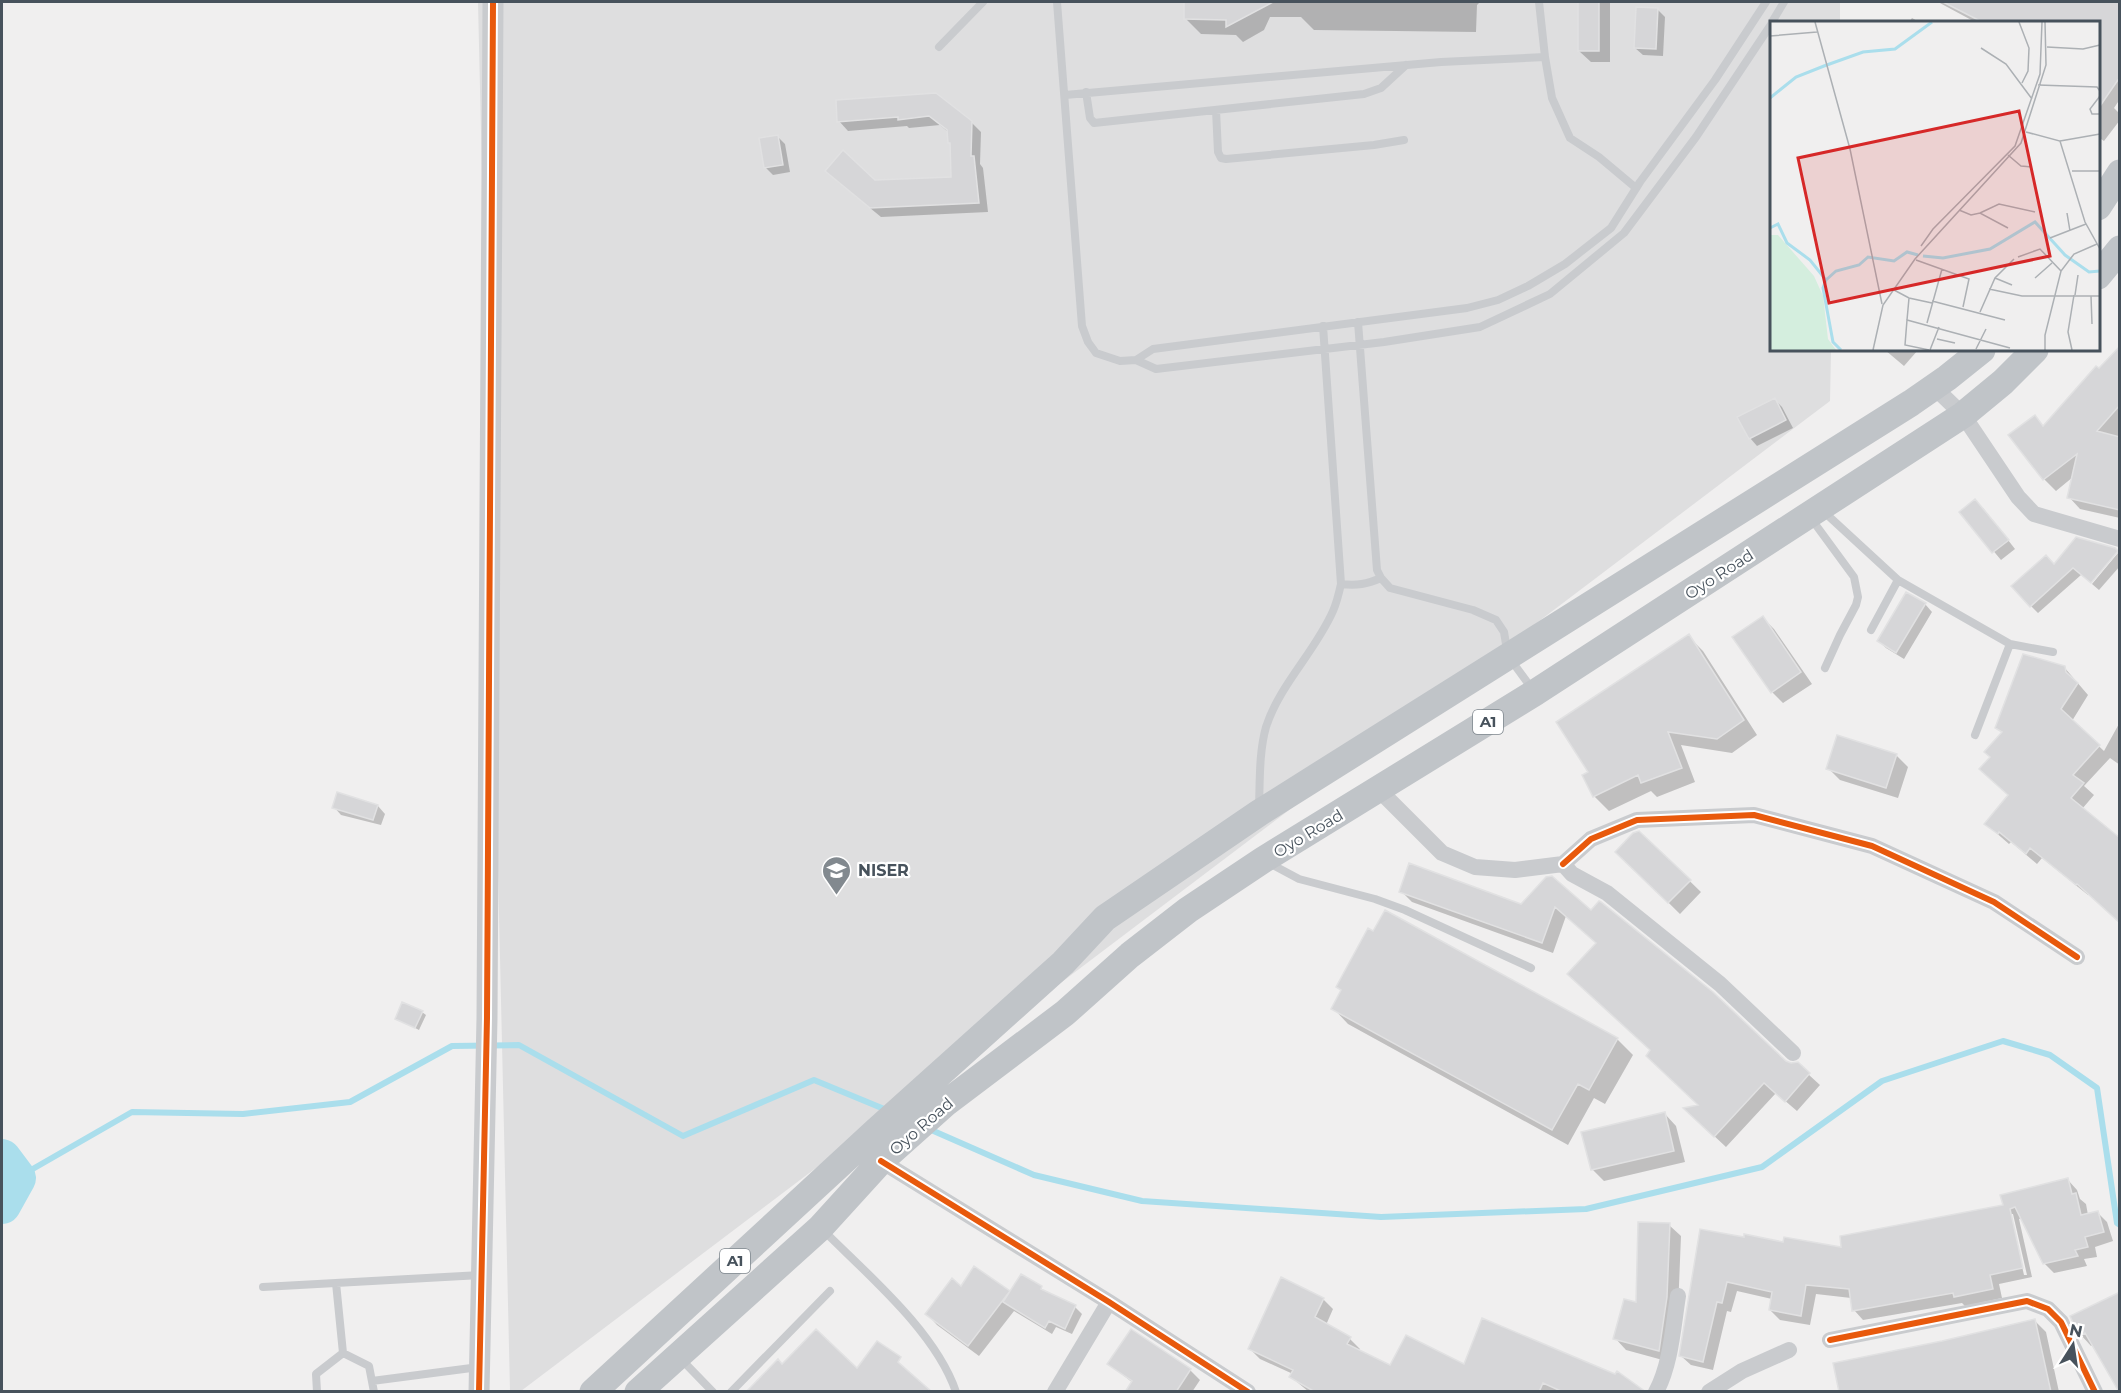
<svg xmlns="http://www.w3.org/2000/svg" width="2121" height="1393" viewBox="0 0 2121 1393" font-family="Montserrat,sans-serif">
  <rect width="100%" height="100%" fill="#f0efef"/>
  <!-- education -->
  <path fill="#dededf" d="M 478,2 L 1840,2 L 1840,22 L 1772,22 L 1772,350 L 1831,350 L 1830,401 L 521,1391 L 510,1391 Z"/>
  <!-- shadow -->
  <path fill="#0003" fill-rule="evenodd" d="M 1185,2 L 1480,2 L 1477,5 L 1476,32 L 1314,30 L 1301,17 L 1270,17 L 1264,30 L 1243,42 L 1236,35 L 1201,34 L 1185,18 Z
    M 1579,2 L 1610,2 L 1610,62 L 1591,62 L 1579,51 Z
    M 1938,2 L 2120,2 L 2120,99 L 2114,108 L 2120,114 L 2120,120 L 2104,141 L 2098,137 L 2098,22 L 1975,22 Z
    M 1657,9 L 1665,17 L 1663,56 L 1643,55 L 1635,48 Z
    M 1912,18 L 1919,22 L 1909,22 Z
    M 837,101 L 971,122 L 981,132 L 980,164 L 983,168 L 988,212 L 881,217 L 836,180 L 874,181 L 952,179 L 951,144 L 948,132 L 940,125 L 909,128 L 907,126 L 848,131 L 839,121 Z
    M 778,137 L 785,144 L 790,172 L 773,175 L 765,167 Z
    M 2120,348 L 2120,518 L 2080,509 L 2069,497 L 2073,477 L 2056,491 L 2044,479 L 2011,435 L 2034,417 L 2044,427 Z
    M 1885,350 L 1918,350 L 1904,366 Z
    M 1774,399 L 1782,407 L 1793,428 L 1757,446 L 1750,438 Z
    M 1983,508 L 2015,549 L 2001,560 L 1961,512 Z
    M 2114,550 L 2118,553 L 2115,553 L 2081,575 L 2038,613 L 2031,606 L 2054,565 Z
    M 2118,553 L 2120,566 L 2099,590 L 2092,584 Z
    M 1925,604 L 1932,612 L 1904,659 L 1886,648 L 1879,641 Z
    M 1763,618 L 1774,629 L 1812,684 L 1783,703 L 1772,692 Z
    M 1688,636 L 1703,651 L 1757,735 L 1732,753 L 1681,745 L 1695,782 L 1657,797 L 1651,791 L 1609,811 L 1594,796 L 1590,772 Z
    M 2064,667 L 2088,695 L 2072,721 L 2104,751 L 2120,722 L 2120,765 L 2110,758 L 2084,786 L 2094,795 L 2082,809 L 2088,895 L 2042,858 L 2037,864 L 2011,842 L 2009,844 L 1986,824 L 2009,795 L 1991,757 L 2003,734 L 1997,728 Z
    M 1896,755 L 1908,767 L 1898,798 L 1840,780 L 1828,768 Z
    M 378,806 L 385,814 L 381,825 L 341,815 L 334,807 Z
    M 1639,832 L 1701,892 L 1680,914 L 1617,852 Z
    M 1546,878 L 1785,1062 L 1791,1065 L 1797,1064 L 1820,1085 L 1797,1111 L 1776,1093 L 1726,1147 L 1696,1119 L 1700,1106 L 1652,1050 L 1598,944 L 1566,916 L 1553,953 L 1412,902 L 1401,891 L 1522,905 Z
    M 1386,912 L 1617,1039 L 1633,1055 L 1605,1104 L 1594,1098 L 1568,1145 L 1348,1024 L 1333,1008 L 1342,991 L 1337,987 L 1374,933 Z
    M 422,1012 L 426,1015 L 419,1030 L 396,1018 Z
    M 1665,1114 L 1676,1126 L 1685,1162 L 1604,1181 L 1592,1169 Z
    M 2068,1180 L 2077,1190 L 2080,1199 L 2086,1204 L 2088,1215 L 2097,1212 L 2107,1222 L 2113,1241 L 2095,1247 L 2097,1257 L 2084,1259 L 2087,1266 L 2054,1273 L 2044,1263 L 2022,1218 L 2019,1219 L 2032,1277 L 1999,1284 L 2002,1298 L 1965,1306 L 1962,1303 L 1863,1320 L 1854,1310 L 1851,1298 L 1816,1294 L 1810,1325 L 1780,1320 L 1770,1310 L 1772,1299 L 1737,1291 L 1731,1312 L 1727,1311 L 1713,1370 L 1691,1365 L 1681,1356 L 1701,1231 L 1784,1244 L 1843,1249 L 2004,1206 ZM 2010,1214 L 2013,1214 L 2027,1275 L 2024,1275 Z
    M 1669,1225 L 1681,1236 L 1678,1310 L 1670,1362 L 1626,1350 L 1615,1338 L 1637,1304 Z
    M 962,1288 L 1011,1293 L 1041,1288 L 1047,1293 L 1075,1307 L 1082,1314 L 1072,1334 L 1056,1327 L 1052,1334 L 1014,1311 L 979,1356 L 937,1325 L 927,1314 Z
    M 2120,1294 L 2093,1345 L 2091,1346 L 2081,1335 Z
    M 1323,1299 L 1333,1309 L 1326,1325 L 1350,1339 L 1360,1349 L 1358,1352 L 1390,1367 L 1464,1366 L 1645,1392 L 1309,1392 L 1291,1377 L 1293,1374 L 1260,1359 L 1250,1349 Z
    M 2035,1321 L 2046,1332 L 2059,1392 L 1840,1392 L 1942,1343 Z
    M 1131,1331 L 1190,1370 L 1200,1380 L 1192,1392 L 1126,1392 L 1133,1383 L 1109,1364 Z"/>
  <g fill="none" stroke-linecap="round" stroke-linejoin="round">
    <!-- stream -->
    <path stroke="#aadeec" stroke-width="6" d="M 929,1129 L 1034,1175 L 1142,1201 L 1381,1217 L 1586,1209 L 1762,1167 L 1882,1081 L 2003,1041 L 2050,1055 L 2097,1088 L 2117,1223 L 2120,1225
      M 17,1178 L 132,1112 L 243,1114 L 350,1102 L 452,1046 L 519,1045 L 683,1136 L 814,1080 L 889,1111"/>
    <!-- river -->
    <path stroke="#aadeec" stroke-width="38" d="M 2,1158 L 17,1178 L 2,1205"/>
  </g>
  <!-- building -->
  <path fill="#d6d6d8" stroke="#e1e1e2" stroke-width="1.5" d="M 1184,2 L 1273,2 L 1226,27 L 1226,20 L 1184,19 Z
    M 1578,2 L 1599,2 L 1599,51 L 1578,51 Z
    M 1943,2 L 2120,2 L 2120,77 L 2098,109 L 2098,22 L 1982,22 Z
    M 1636,7 L 1658,8 L 1656,49 L 1634,48 Z
    M 936,93 L 972,121 L 971,156 L 974,156 L 979,203 L 870,208 L 825,171 L 843,150 L 875,180 L 951,177 L 950,143 L 948,143 L 947,130 L 929,116 L 898,120 L 898,117 L 837,122 L 836,100 Z
    M 778,135 L 783,165 L 764,168 L 759,138 Z
    M 2120,346 L 2120,405 L 2097,431 L 2120,437 L 2120,510 L 2067,498 L 2077,454 L 2043,480 L 2008,435 L 2035,415 L 2043,426 L 2096,366 L 2099,368 Z
    M 1775,398 L 1786,420 L 1749,439 L 1737,417 Z
    M 1975,499 L 2009,540 L 1992,553 L 1959,512 Z
    M 2076,537 L 2115,548 L 2118,551 L 2091,583 L 2073,568 L 2030,607 L 2011,586 L 2046,555 L 2054,564 Z
    M 1906,592 L 1926,603 L 1896,653 L 1877,641 Z
    M 1763,616 L 1801,672 L 1771,693 L 1732,637 Z
    M 1689,634 L 1744,720 L 1717,739 L 1668,732 L 1682,768 L 1641,783 L 1638,775 L 1593,797 L 1582,775 L 1588,772 L 1556,722 Z
    M 2023,654 L 2065,666 L 2066,672 L 2078,683 L 2061,709 L 2100,745 L 2073,775 L 2084,783 L 2071,798 L 2120,838 L 2120,923 L 2077,884 L 2076,885 L 2030,848 L 2026,854 L 1999,832 L 1998,834 L 1984,824 L 2008,795 L 1979,769 L 1990,757 L 1984,752 L 2002,732 L 1995,728 Z
    M 1837,735 L 1897,754 L 1886,788 L 1826,769 Z
    M 337,792 L 378,805 L 373,820 L 332,808 Z
    M 1639,831 L 1691,880 L 1668,903 L 1615,852 L 1633,833 Z
    M 1409,863 L 1521,904 L 1546,877 L 1552,876 L 1591,910 L 1599,901 L 1601,902 L 1713,992 L 1786,1061 L 1791,1063 L 1798,1062 L 1810,1073 L 1785,1102 L 1764,1083 L 1714,1137 L 1683,1108 L 1698,1105 L 1646,1056 L 1650,1050 L 1567,974 L 1596,943 L 1555,907 L 1542,943 L 1399,892 Z
    M 1385,910 L 1618,1038 L 1589,1090 L 1578,1084 L 1552,1130 L 1331,1009 L 1341,990 L 1336,987 L 1368,928 L 1373,931 Z
    M 402,1002 L 423,1011 L 415,1028 L 395,1019 Z
    M 1665,1112 L 1674,1151 L 1591,1170 L 1581,1132 Z
    M 2068,1178 L 2072,1194 L 2076,1193 L 2081,1215 L 2098,1211 L 2104,1232 L 2085,1237 L 2088,1247 L 2075,1250 L 2078,1256 L 2043,1264 L 2015,1207 L 2010,1209 L 2023,1268 L 1990,1275 L 1993,1289 L 1954,1297 L 1953,1293 L 1852,1311 L 1849,1289 L 1806,1285 L 1801,1316 L 1769,1310 L 1772,1292 L 1727,1282 L 1722,1303 L 1717,1302 L 1703,1362 L 1679,1356 L 1700,1229 L 1744,1237 L 1744,1234 L 1783,1242 L 1784,1237 L 1841,1247 L 1840,1236 L 2003,1205 L 2000,1195 Z
    M 1638,1222 L 1670,1223 L 1667,1297 L 1659,1351 L 1613,1339 L 1624,1299 L 1636,1302 Z
    M 974,1266 L 1010,1291 L 968,1346 L 925,1314 L 952,1278 L 961,1286 Z
    M 1021,1274 L 1042,1286 L 1041,1289 L 1076,1305 L 1065,1329 L 1049,1321 L 1045,1328 L 1003,1302 Z
    M 1281,1277 L 1324,1298 L 1315,1317 L 1351,1337 L 1347,1344 L 1390,1365 L 1406,1335 L 1464,1364 L 1482,1318 L 1615,1374 L 1617,1371 L 1646,1392 L 1563,1392 L 1543,1383 L 1539,1392 L 1315,1392 L 1289,1377 L 1293,1370 L 1248,1349 Z
    M 2120,1292 L 2120,1392 L 2119,1392 L 2085,1333 L 2079,1336 L 2070,1316 Z
    M 2035,1319 L 2051,1392 L 1839,1392 L 1833,1363 L 1942,1341 Z
    M 816,1329 L 857,1368 L 877,1341 L 901,1357 L 898,1362 L 932,1392 L 746,1392 L 778,1359 L 782,1364 Z
    M 1131,1329 L 1191,1369 L 1176,1392 L 1125,1392 L 1132,1381 L 1107,1364 Z"/>
  <g fill="none" stroke-linecap="round" stroke-linejoin="round">
    <!-- service -->
    <path stroke="#c9cbce" stroke-width="8" d="M 1057,2 L 1082,326 L 1088,342 L 1096,353 L 1120,361 L 1136,360 L 1153,349 L 1467,308 L 1498,300 L 1528,286 L 1565,264 L 1611,228 L 1640,182 L 1715,80 L 1766,2
      M 1539,2 L 1545,57 L 1552,98 L 1570,138 L 1599,157 L 1636,188
      M 1772,22 L 1784,2
      M 939,47 L 983,2
      M 1086,92 L 1090,118 L 1094,123 L 1364,94 L 1381,88 L 1406,65
      M 1065,95 L 1441,62 L 1545,57
      M 1216,110 L 1218,152 L 1221,158 L 1226,159 L 1374,145 L 1404,140
      M 1358,322 L 1377,570 L 1381,578 L 1390,588 L 1473,610 L 1496,620 L 1504,632 L 1508,656 L 1533,690
      M 1136,360 L 1156,369 L 1384,342 L 1480,327 L 1550,294 L 1624,233 L 1696,137 L 1772,23
      M 1822,510 L 1898,580 L 2010,644 L 2053,652
      M 1810,517 L 1854,577 L 1858,597 L 1856,605 L 1840,635 L 1825,668
      M 1341,584 C 1357,586 1367,584 1381,578
      M 1871,630 L 1898,580
      M 1975,735 L 2010,644
      M 1259,806 C 1260,780 1259,752 1266,727 C 1280,684 1315,652 1333,611 C 1337,602 1339,593 1341,584 L 1323,326
      M 1269,863 L 1299,879 L 1375,899 L 1405,910 L 1531,968
      M 823,1230 C 867,1274 936,1332 956,1392
      M 263,1287 L 481,1275
      M 343,1353 L 369,1366 L 374,1392
      M 680,1358 L 713,1392
      M 372,1381 L 479,1367
      M 317,1392 L 316,1374 L 343,1353 L 336,1283
      M 731,1392 L 830,1291"/>
    <!-- minor -->
    <path stroke="#c9cbce" stroke-width="16" d="M 1934,387 L 1963,415 L 2018,497 L 2034,514 L 2120,539
      M 1379,790 L 1442,853 L 1475,867 L 1515,870 L 1563,864 L 1572,874 L 1607,893 L 1720,984 L 1793,1053
      M 1563,864 L 1591,839 L 1637,820 L 1754,815 L 1872,846 L 1994,902 L 2077,957
      M 881,1161 L 1109,1302 L 1248,1392
      M 1830,1340 L 2027,1301 L 2048,1309 L 2061,1322 L 2095,1392
      M 1055,1392 L 1109,1302
      M 1656,1392 C 1671,1364 1673,1327 1678,1296
      M 1709,1392 L 1742,1371 L 1789,1350"/>
    <!-- tertiary -->
    <path stroke="#c9cbce" stroke-width="21" d="M 479,1392 L 487,1018 L 493,2"/>
    <!-- trunk -->
    <path stroke="#c0c4c8" stroke-width="27" d="M 2098,207 L 2120,173
      M 2098,276 L 2120,249
      M 593,1392 L 876,1131 L 1063,963 L 1105,918 L 1259,813 L 1911,403 L 1947,378 L 1982,350
      M 638,1392 L 820,1228 L 881,1161 L 946,1103 L 1065,1013 L 1130,955 L 1188,910 L 1263,860 L 1536,692 L 1963,415 L 2003,382 L 2035,350"/>
    <defs>
      <path id="cycleway" d="M 1563,864 L 1591,839 L 1637,820 L 1754,815 L 1872,846 L 1994,902 L 2077,957
        M 881,1161 L 1109,1302 L 1248,1392
        M 1830,1340 L 2027,1301 L 2048,1309 L 2061,1322 L 2095,1392
        M 479,1392 L 487,1018 L 493,2"/>
    </defs>
    <!-- cycleway casing -->
    <use href="#cycleway" stroke="#fff" stroke-width="10"/>
    <!-- cycleway -->
    <use href="#cycleway" stroke="#e8590c" stroke-width="6"/>
  </g>
  <!-- icons -->
  <defs>
    <symbol id="school-pin" viewBox="-11 -11 22 30"><path d="M0 17L-7.5 6A9.5 9.5 0 1 1 7.5 6Z" fill="#82898f" stroke="#fff"/><path d="M0-5L7-2L0 1L-7-2ZM-4 1L0 2.5L4 1V4Q0 6-4 4Z" fill="#fff"/></symbol>
  </defs>
  <g fill-rule="evenodd">
    <use href="#school-pin" x="820" y="854" width="33" height="45"/>
  </g>
  <g text-anchor="middle" stroke-width="4.5" stroke-linejoin="round" paint-order="stroke">
    <!-- shield labels -->
    <g fill="#fff" stroke="#7e868d" stroke-width="1.5">
      <rect x="1473" y="710" width="30" height="24" rx="4.5"/>
      <rect x="720" y="1249" width="30" height="24" rx="4.5"/>
    </g>
    <g font-size="15" font-weight="bold" fill="#47525c">
      <text x="1488" y="727">A1</text>
      <text x="735" y="1266">A1</text>
    </g>
    <!-- street labels -->
    <g font-size="16" fill="#47525c" stroke="#fff">
      <text transform="translate(1719 574) rotate(-33)" y="6">Oyo Road</text>
      <text transform="translate(1308 833) rotate(-31)" y="6">Oyo Road</text>
      <text transform="translate(921 1126) rotate(-41)" y="6">Oyo Road</text>
    </g>
    <!-- poi labels -->
    <g font-size="16" font-weight="bold" fill="#47525c" stroke="#fff" text-anchor="start">
      <text x="858" y="876">NISER</text>
    </g>
  </g>
  <!-- overview -->
  <g transform="translate(1770 21)">
    <rect width="330" height="330" fill="#f0efef"/>
    <path d="M 0,214 L 8,214 L 44,255 L 53,275 L 58,318 L 66,329 L 0,329 Z" fill="#d4eede"/>
    <path fill="none" stroke="#aadeec" stroke-width="3" d="M 0,77 L 26,56 L 54,45 L 93,31 L 125,28 L 162,1M 0,207 L 8,203 L 17,222 L 40,239 L 56,259 L 53,267 L 63,321 L 71,329M 153,235 L 173,237 L 220,228 L 265,201 L 295,234 L 319,251 L 330,250M 56,259 L 66,250 L 89,244 L 98,236 L 124,240 L 137,231 L 148,234"/>
    <path fill="none" stroke="#acb0b4" stroke-width="1.5" d="M 45,1 L 80,128 L 112,283M 249,1 L 259,27 L 258,50 L 252,62M 0,15 L 47,11M 277,26 L 313,28 L 330,24M 211,27 L 236,43 L 262,78M 268,64 L 327,66 L 330,70M 330,75 L 320,88 L 322,93 L 330,93M 256,111 L 290,120 L 315,201 L 330,228M 290,120 L 330,113M 238,134 L 251,145 L 262,146M 302,150 L 330,150M 189,189 L 201,194 L 210,192 L 238,207M 210,192 L 229,183 L 265,191M 297,192 L 300,210M 280,217 L 316,203M 151,225 L 163,208 L 245,125 L 270,53 L 272,1M 248,236 L 270,228 L 291,250M 146,239 L 199,258 L 193,286M 225,257 L 242,264M 265,257 L 282,242M 219,268 L 252,275 L 330,275M 124,269 L 139,277 L 162,282M 305,274 L 308,254M 321,275 L 322,303M 162,280 L 235,299M 210,291 L 225,257 L 244,238M 137,299 L 139,277M 157,302 L 172,248M 167,318 L 185,322M 206,328 L 216,308M 103,329 L 113,284 L 145,238 L 251,122 L 276,44 L 275,1M 159,329 L 135,324 L 137,299 L 240,327M 160,329 L 169,306M 275,329 L 275,314 L 291,250 L 304,233 L 327,223M 302,329 L 298,311 L 304,274"/>
    <path fill="#d62828" fill-opacity="0.15" stroke="#d62828" stroke-width="3" d="M 249,90 L 280,235 L 59,282 L 28,137 Z"/>
    <rect width="330" height="330" fill="none" stroke="#47525c" stroke-width="3"/>
  </g>
  <!-- border -->
  <rect width="2121" height="1393" fill="none" stroke="#47525c" stroke-width="6"/>
  <!-- north arrow -->
  <g transform="translate(2073 1345) rotate(12)" stroke="#ffffff" stroke-width="4.5" paint-order="stroke">
  <path d="M0-4.5L10 22L0 15L-10 22Z" fill="#47525c"/>
  <text y="-9" font-size="16" font-weight="bold" text-anchor="middle" fill="#47525c">N</text>
  </g>
</svg>
